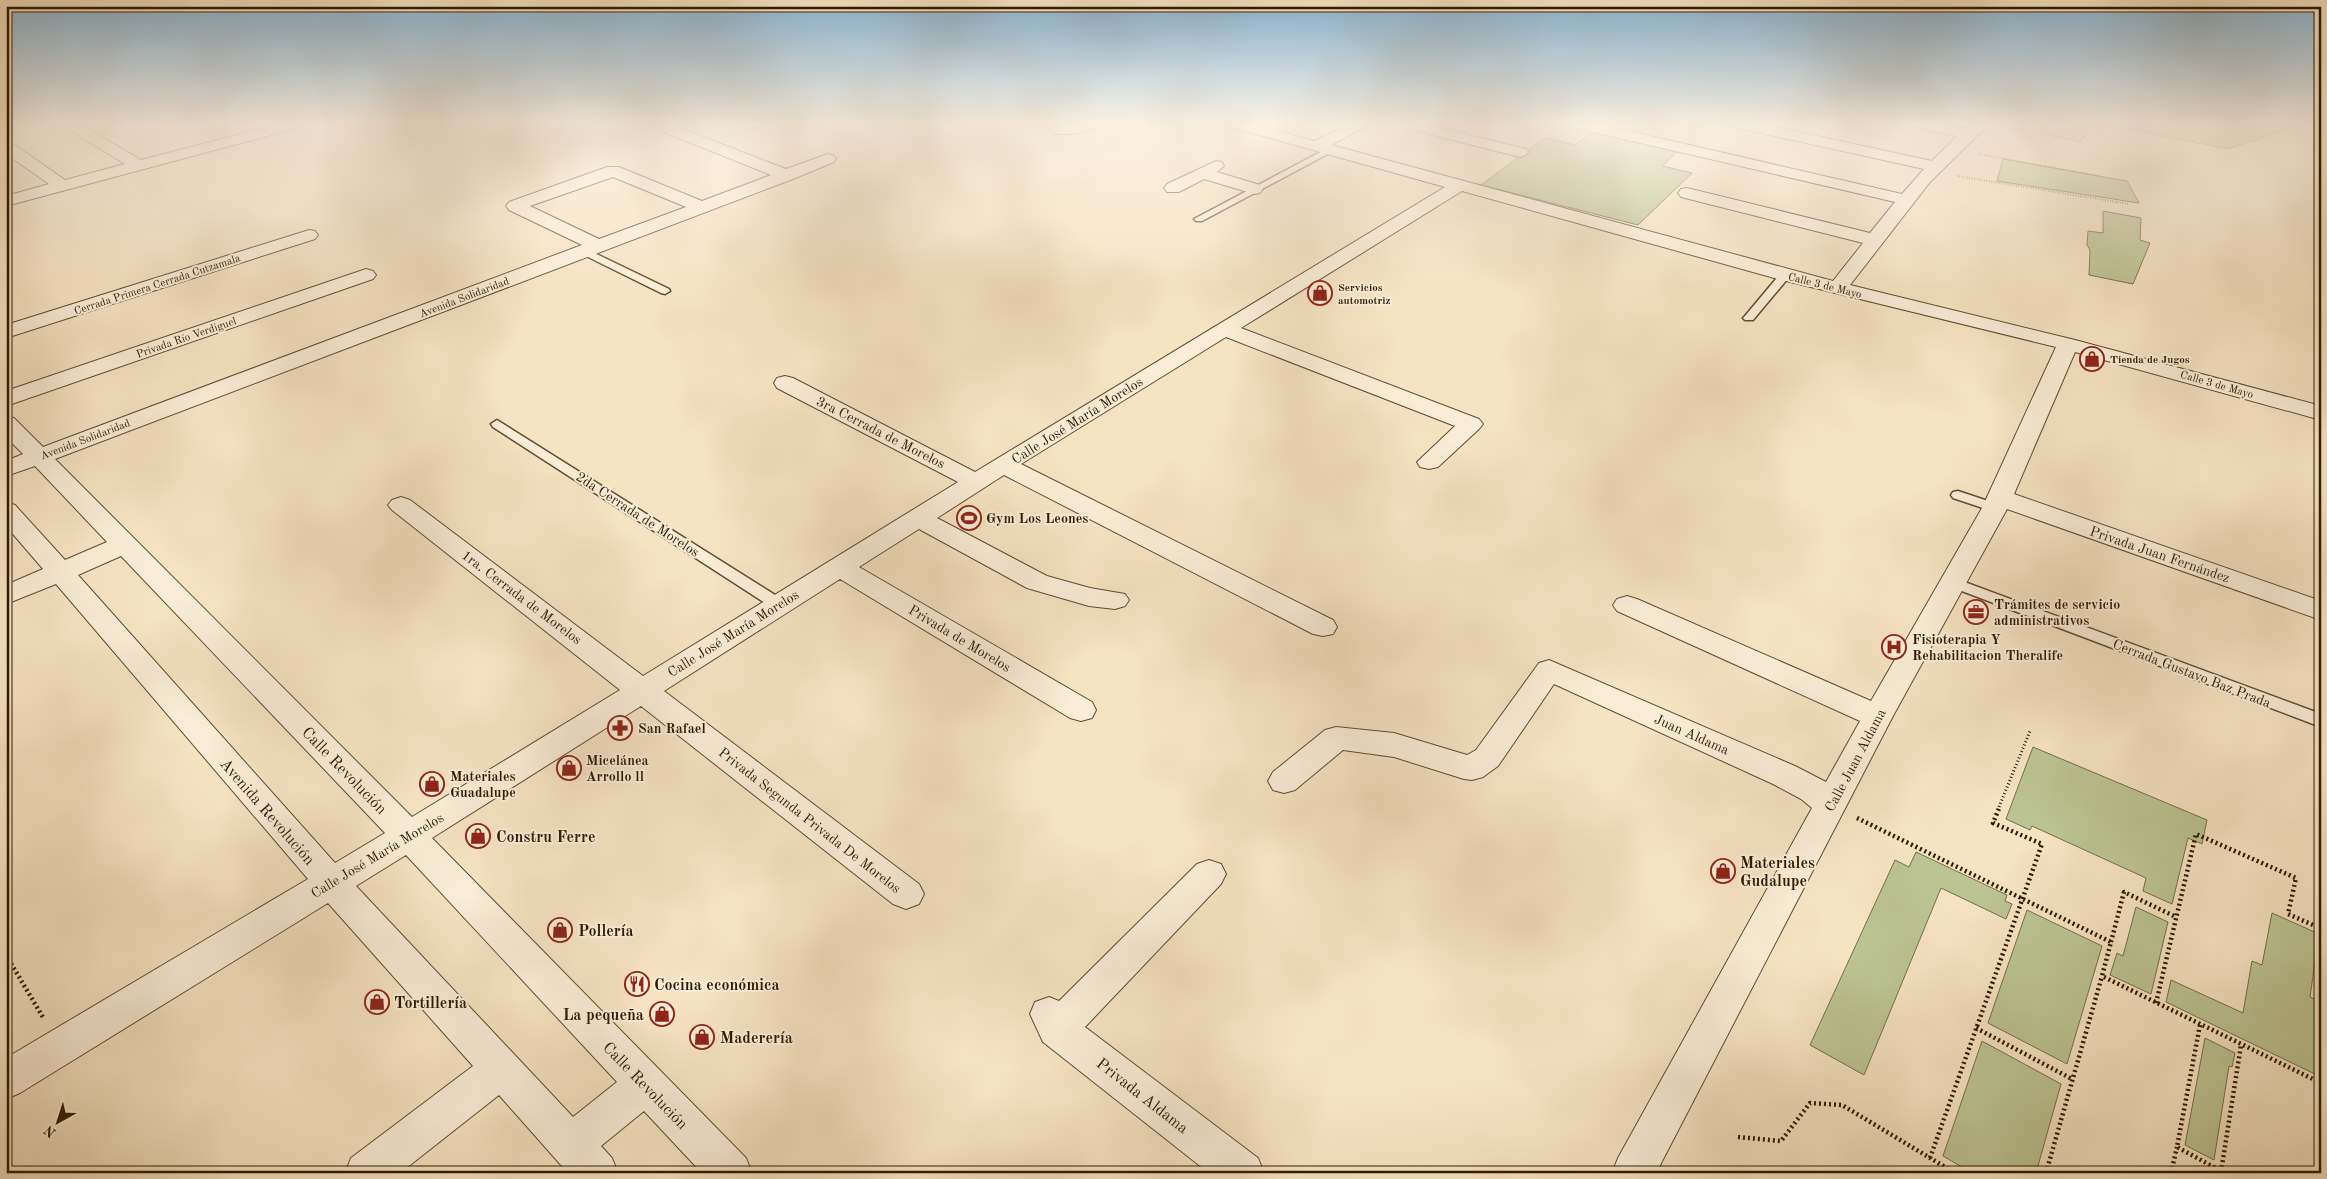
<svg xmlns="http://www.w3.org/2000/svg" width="2327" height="1179" viewBox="0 0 2327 1179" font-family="'Old Standard TT',serif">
  <rect width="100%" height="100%" fill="#f6e3c2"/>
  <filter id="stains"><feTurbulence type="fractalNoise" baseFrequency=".004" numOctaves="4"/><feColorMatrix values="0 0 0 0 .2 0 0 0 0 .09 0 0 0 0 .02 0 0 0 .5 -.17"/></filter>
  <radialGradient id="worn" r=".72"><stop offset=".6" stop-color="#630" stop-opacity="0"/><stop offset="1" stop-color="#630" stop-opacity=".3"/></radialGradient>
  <!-- green -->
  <path fill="#bcc493" stroke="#756f4a" d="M 2049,123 L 2094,123 L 2080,142 L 2039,133 Z
    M 2098,123 L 2295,123 L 2282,131 L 2228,149 Z
    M 1593,131 L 1679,150 L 1662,166 L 1692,173 L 1638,225 L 1481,185 L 1545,138 L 1575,145 Z
    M 2003,159 L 2127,181 L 2139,203 L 1997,181 Z
    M 2103,211 L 2141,218 L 2140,240 L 2150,243 L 2133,284 L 2089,275 L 2090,250 L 2087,245 L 2088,231 L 2103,233 Z
    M 2033,747 L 2207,820 L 2202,844 L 2188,838 L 2172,904 L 2143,891 L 2146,878 L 2032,826 L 2030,830 L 2006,819 Z
    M 1916,852 L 2007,895 L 2005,901 L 2012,904 L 2006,919 L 1941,888 L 1864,1075 L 1810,1045 L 1895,860 L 1909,867 Z
    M 2136,907 L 2168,922 L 2151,994 L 2110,975 L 2117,953 L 2123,956 Z
    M 2027,910 L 2102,946 L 2067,1064 L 1988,1023 Z
    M 2272,913 L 2319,934 L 2310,997 L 2321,1002 L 2321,1077 L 2166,1002 L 2171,980 L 2243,1013 L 2252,961 L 2262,965 Z
    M 2205,1038 L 2235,1053 L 2232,1067 L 2229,1066 L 2214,1160 L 2185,1145 Z
    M 1982,1041 L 2061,1084 L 2036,1173 L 1972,1173 L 1943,1156 Z"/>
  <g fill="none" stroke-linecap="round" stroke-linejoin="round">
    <defs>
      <path id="service" d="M 1328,148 L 1335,150 L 1202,221 L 1196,221 L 1194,219 Z
        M 584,248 L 669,289 L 670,291 L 665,294 L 661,293 L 580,253 L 580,249 Z
        M 1785,272 L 1789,273 L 1789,277 L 1753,320 L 1745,320 L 1743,318 L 1745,316 L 1781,273 Z
        M 497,420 L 783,600 L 786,604 L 783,608 L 773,608 L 493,427 L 491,424 Z
        M 1958,491 L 2000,505 L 2002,508 L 1995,512 L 1953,498 L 1951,495 L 1953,492 Z
        M 1951,577 L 2321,714 L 2321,727 L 1946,585 L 1944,582 L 1946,579 Z"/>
      <path id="minor" d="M 61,123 L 78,123 L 141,160 L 283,123 L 307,123 L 304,126 L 6,206 L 6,196 L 49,184 L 6,154 L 6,141 L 12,143 L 65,180 L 125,164 L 63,126 Z
        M 647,123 L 667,123 L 786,169 L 828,154 L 834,156 L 836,159 L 834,162 L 793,179 L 55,459 L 412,817 L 620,690 L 392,510 L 388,505 L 392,500 L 401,497 L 410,500 L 643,676 L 958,482 L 777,388 L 774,383 L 777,378 L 785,376 L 793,378 L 975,472 L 1445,187 L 1227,126 L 1225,123 L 1248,123 L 1315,141 L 1351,123 L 1369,123 L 1367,126 L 1331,145 L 1833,281 L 1863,243 L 1681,197 L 1678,193 L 1681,189 L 1687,188 L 1870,233 L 1895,202 L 1576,128 L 1571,126 L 1568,123 L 1594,123 L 1902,194 L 1924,169 L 1738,128 L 1733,126 L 1730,123 L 1757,123 L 1932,161 L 1957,136 L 1908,126 L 1906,123 L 1935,123 L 1966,129 L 1974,123 L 1990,123 L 1930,182 L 1850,285 L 2075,340 L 2321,406 L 2321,420 L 2075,352 L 2014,494 L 2321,601 L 2321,620 L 2007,509 L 1893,716 L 1656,1173 L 1612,1173 L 1618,1158 L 1812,808 L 1801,799 L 1773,784 L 1554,684 L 1498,766 L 1483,777 L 1472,780 L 1464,779 L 1394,757 L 1343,750 L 1295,790 L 1284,793 L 1273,790 L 1268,781 L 1273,772 L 1325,730 L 1336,727 L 1394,733 L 1467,755 L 1476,750 L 1539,663 L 1549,660 L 1795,766 L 1826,782 L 1860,721 L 1617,611 L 1613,605 L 1617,599 L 1627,596 L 1637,599 L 1871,701 L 1982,508 L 2056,347 L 1778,279 L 1462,191 L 1241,328 L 1479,419 L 1483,424 L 1479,429 L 1438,467 L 1429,469 L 1420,467 L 1417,462 L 1455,426 L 1226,337 L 1021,464 L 1333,620 L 1337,627 L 1333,634 L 1323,636 L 1313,634 L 1004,475 L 937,518 L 1047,576 L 1090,588 L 1125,594 L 1129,600 L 1125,606 L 1115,609 L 1089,606 L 1027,588 L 919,529 L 859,567 L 1092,702 L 1096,710 L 1092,718 L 1081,721 L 1070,718 L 840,579 L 664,691 L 919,884 L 924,894 L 919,904 L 906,909 L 893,904 L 641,706 L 432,838 L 746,1158 L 752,1173 L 702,1173 L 644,1111 L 601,1146 L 612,1158 L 618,1173 L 568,1173 L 499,1095 L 400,1173 L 345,1173 L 351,1158 L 473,1066 L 328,903 L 20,1093 L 6,1099 L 6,1058 L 308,879 L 56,584 L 6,604 L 6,585 L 43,569 L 6,526 L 6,502 L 15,505 L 65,560 L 107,542 L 35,466 L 6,476 L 6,461 L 23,454 L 6,437 L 6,416 L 14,418 L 43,447 L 582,245 L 509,210 L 506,206 L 509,202 L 607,167 L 619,167 L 702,201 L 771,175 L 649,126 ZM 613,177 L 686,207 L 599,239 L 530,206 ZM 121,556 L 385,833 L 335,863 L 78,575 ZM 406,855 L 617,1082 L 573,1117 L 356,886 Z
        M 741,123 L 761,123 L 758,126 L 748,129 L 743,127 Z
        M 1081,123 L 1104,123 L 1101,126 C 1086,131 1069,137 1052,133 L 1050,130 L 1052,127 Z
        M 1394,123 L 1419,123 L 1526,149 L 1528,152 L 1526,155 L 1520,157 L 1397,126 Z
        M 1216,161 L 1222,162 L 1224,166 L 1217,172 L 1260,185 L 1263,189 L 1260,193 L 1254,194 L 1204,179 L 1179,192 L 1167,192 L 1164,188 L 1167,184 Z
        M 309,230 L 315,231 L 318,235 L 315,239 L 6,338 L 6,325 Z
        M 366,269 L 373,271 L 376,275 L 373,279 L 6,406 L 6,391 Z
        M 1209,860 L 1221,864 L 1226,874 L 1221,884 L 1085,1027 L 1258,1158 L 1264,1173 L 1209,1173 L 1043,1042 L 1030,1014 L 1035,1002 L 1049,997 L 1059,1001 L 1197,864 Z"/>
    </defs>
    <!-- service casing -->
    <use href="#service" stroke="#604c30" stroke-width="3"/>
    <!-- minor casing -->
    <use href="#minor" stroke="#604c30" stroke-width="2"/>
    <!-- path-far2 -->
    <path stroke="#2e1a00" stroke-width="2" stroke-dasharray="0.5 2" stroke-linecap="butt" d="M 1979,154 L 2099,176
      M 1957,176 L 2129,204"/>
    <!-- path-far1 -->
    <path stroke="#2e1a00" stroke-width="3" stroke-dasharray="1 2.5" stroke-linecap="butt" d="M 1999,807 L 2030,731"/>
    <!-- path -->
    <path stroke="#2e1a00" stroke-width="4.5" stroke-dasharray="2 3" stroke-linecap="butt" d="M 1857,818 L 2111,942 L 2102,976 L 2321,1083
      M 2111,942 L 2124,892 L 2176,917
      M 6,955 L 44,1019
      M 2156,1003 L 2196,834 L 2296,878 L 2288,914 L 2320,928
      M 2200,1025 L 2177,1147 L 2221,1171
      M 1976,1028 L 2072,1079
      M 1738,1137 L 1781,1141 L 1810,1103 L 1842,1105 L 1955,1173
      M 1930,1158 L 2042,844 L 1993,823 L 2000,806
      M 2047,1168 L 2056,1173
      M 2221,1172 L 2241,1045
      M 2046,1173 L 2102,976
      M 2171,1173 L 2177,1147"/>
    <!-- service -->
    <use href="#service" fill="#f9edd7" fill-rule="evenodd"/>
    <!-- minor -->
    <use href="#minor" fill="#f9edd7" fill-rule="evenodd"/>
  </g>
  <!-- sky -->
  <linearGradient id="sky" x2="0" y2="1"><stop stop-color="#8bb7d6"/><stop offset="0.43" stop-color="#fbf2e4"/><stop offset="1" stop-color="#fbf2e4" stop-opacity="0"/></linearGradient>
  <rect width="2327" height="288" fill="url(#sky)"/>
  <!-- icons -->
  <defs>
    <symbol id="shop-ring" viewBox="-11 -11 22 22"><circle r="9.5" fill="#f9edd7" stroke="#8f2418" stroke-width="1.5"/><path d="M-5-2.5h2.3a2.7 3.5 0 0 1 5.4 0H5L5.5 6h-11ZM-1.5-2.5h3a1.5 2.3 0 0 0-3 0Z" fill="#8f2418"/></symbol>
    <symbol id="stadium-ring" viewBox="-11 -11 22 22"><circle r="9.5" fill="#f9edd7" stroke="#8f2418" stroke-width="1.5"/><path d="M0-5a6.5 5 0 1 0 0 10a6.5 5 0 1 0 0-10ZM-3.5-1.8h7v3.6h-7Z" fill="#8f2418"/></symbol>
    <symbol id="office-ring" viewBox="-11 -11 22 22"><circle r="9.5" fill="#f9edd7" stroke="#8f2418" stroke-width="1.5"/><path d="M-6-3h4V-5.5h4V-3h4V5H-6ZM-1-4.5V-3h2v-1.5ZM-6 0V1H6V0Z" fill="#8f2418"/></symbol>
    <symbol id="hospital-ring" viewBox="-11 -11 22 22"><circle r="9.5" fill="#f9edd7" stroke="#8f2418" stroke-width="1.5"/><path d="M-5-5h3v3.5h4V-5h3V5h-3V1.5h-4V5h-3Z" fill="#8f2418"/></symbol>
    <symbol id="pharmacy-ring" viewBox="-11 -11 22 22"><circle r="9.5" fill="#f9edd7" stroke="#8f2418" stroke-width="1.5"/><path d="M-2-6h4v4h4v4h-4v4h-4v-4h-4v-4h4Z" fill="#8f2418"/></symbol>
    <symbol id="restaurant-ring" viewBox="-11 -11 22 22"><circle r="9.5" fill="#f9edd7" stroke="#8f2418" stroke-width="1.5"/><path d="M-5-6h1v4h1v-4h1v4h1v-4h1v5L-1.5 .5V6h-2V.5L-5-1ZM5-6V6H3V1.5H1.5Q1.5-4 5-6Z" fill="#8f2418"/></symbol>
  </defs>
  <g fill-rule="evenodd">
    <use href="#shop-ring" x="1306" y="279" width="28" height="28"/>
    <use href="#shop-ring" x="2078" y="345" width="28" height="28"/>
    <use href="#stadium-ring" x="955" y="504" width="28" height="28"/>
    <use href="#office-ring" x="1962" y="598" width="28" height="28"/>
    <use href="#hospital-ring" x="1880" y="633" width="28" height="28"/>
    <use href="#pharmacy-ring" x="606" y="714" width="28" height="28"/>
    <use href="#shop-ring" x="555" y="754" width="28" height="28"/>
    <use href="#shop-ring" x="418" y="770" width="28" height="28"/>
    <use href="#shop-ring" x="464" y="822" width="28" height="28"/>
    <use href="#shop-ring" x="1709" y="857" width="28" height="28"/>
    <use href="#shop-ring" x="546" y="916" width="28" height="28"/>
    <use href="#restaurant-ring" x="623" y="970" width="28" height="28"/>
    <use href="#shop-ring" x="363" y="988" width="28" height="28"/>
    <use href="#shop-ring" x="648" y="1000" width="28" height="28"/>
    <use href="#shop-ring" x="688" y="1023" width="28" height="28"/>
  </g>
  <g text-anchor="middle" stroke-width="4" stroke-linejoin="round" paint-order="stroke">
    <!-- far-street labels -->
    <g font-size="11" fill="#2e1a00" stroke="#f9edd7">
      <text transform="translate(157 284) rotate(-18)" y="4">Cerrada Primera Cerrada Cutzamala</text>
      <text transform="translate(1825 285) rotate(14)" y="4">Calle 3 de Mayo</text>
      <text transform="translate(464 297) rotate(-21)" y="4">Avenida Solidaridad</text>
      <text transform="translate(186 337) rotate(-19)" y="4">Privada Río Verdiguel</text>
      <text transform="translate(2217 384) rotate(16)" y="4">Calle 3 de Mayo</text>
      <text transform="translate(85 439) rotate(-21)" y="4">Avenida Solidaridad</text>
    </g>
    <!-- far-poi labels -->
    <g font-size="11" font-weight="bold" fill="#2e1a00" stroke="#f9edd7" text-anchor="start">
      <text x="1338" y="291">Servicios<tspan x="1338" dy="13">automotriz</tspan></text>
      <text x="2110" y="363">Tienda de Jugos</text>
    </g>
    <!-- street labels -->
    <g font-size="14" fill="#2e1a00" stroke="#f9edd7">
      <text transform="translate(1077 420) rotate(-32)" y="5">Calle José María Morelos</text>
      <text transform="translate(881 432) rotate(27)" y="5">3ra Cerrada de Morelos</text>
      <text transform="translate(638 514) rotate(33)" y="5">2da Cerrada de Morelos</text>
      <text transform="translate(2160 554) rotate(19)" y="5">Privada Juan Fernández</text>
      <text transform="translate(522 597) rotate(37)" y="5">1ra. Cerrada de Morelos</text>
      <text transform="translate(733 633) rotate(-32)" y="5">Calle José María Morelos</text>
      <text transform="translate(960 638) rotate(31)" y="5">Privada de Morelos</text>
      <text transform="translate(2192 673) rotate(21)" y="5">Cerrada Gustavo Baz Prada</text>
      <text transform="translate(1692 734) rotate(24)" y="5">Juan Aldama</text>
      <text transform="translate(1855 760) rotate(-62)" y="5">Calle Juan Aldama</text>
      <text transform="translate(810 820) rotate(38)" y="5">Privada Segunda Privada De Morelos</text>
      <text transform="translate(377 855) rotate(-31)" y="5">Calle José María Morelos</text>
    </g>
    <!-- poi labels -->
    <g font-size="14" font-weight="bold" fill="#2e1a00" stroke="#f9edd7" text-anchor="start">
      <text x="986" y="523">Gym Los Leones</text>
      <text x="1994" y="609">Trámites de servicio<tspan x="1994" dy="16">administrativos</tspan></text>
      <text x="1912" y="644">Fisioterapia Y<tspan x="1912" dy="16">Rehabilitacion Theralife</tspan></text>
      <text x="638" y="733">San Rafael</text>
      <text x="586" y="765">Micelánea<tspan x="586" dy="16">Arrollo ll</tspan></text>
      <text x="450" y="781">Materiales<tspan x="450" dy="16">Guadalupe</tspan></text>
    </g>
    <!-- near-street labels -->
    <g font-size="16" fill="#2e1a00" stroke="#f9edd7">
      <text transform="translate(345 770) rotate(46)" y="6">Calle Revolución</text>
      <text transform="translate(268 811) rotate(49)" y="6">Avenida Revolución</text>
      <text transform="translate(646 1085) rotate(46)" y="6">Calle Revolución</text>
      <text transform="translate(1143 1095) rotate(38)" y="6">Privada Aldama</text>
    </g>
    <!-- near-poi labels -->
    <g font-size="16" font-weight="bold" fill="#2e1a00" stroke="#f9edd7" text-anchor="start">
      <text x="496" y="842">Constru Ferre</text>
      <text x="1740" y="868">Materiales<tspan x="1740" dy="18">Gudalupe</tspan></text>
      <text x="578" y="936">Pollería</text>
      <text x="654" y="990">Cocina económica</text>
      <text x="394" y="1008">Tortillería</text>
      <text x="644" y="1020" text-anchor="end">La pequeña</text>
      <text x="720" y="1043">Maderería</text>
    </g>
  </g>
  <!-- margin -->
  <rect width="2327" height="1179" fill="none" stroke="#f6e3c2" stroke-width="25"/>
  <rect x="8" y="8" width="2312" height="1164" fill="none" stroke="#2e1a00" stroke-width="2.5"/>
  <rect x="12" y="12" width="2302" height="1154" fill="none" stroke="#2e1a00"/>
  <!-- north arrow -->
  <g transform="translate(58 1122) rotate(219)" stroke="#f9edd7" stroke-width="4" paint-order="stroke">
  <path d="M0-4L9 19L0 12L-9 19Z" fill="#2e1a00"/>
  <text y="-8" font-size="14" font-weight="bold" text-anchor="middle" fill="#2e1a00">N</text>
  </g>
  <rect width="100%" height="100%" filter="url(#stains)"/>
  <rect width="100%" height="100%" fill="url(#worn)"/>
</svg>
